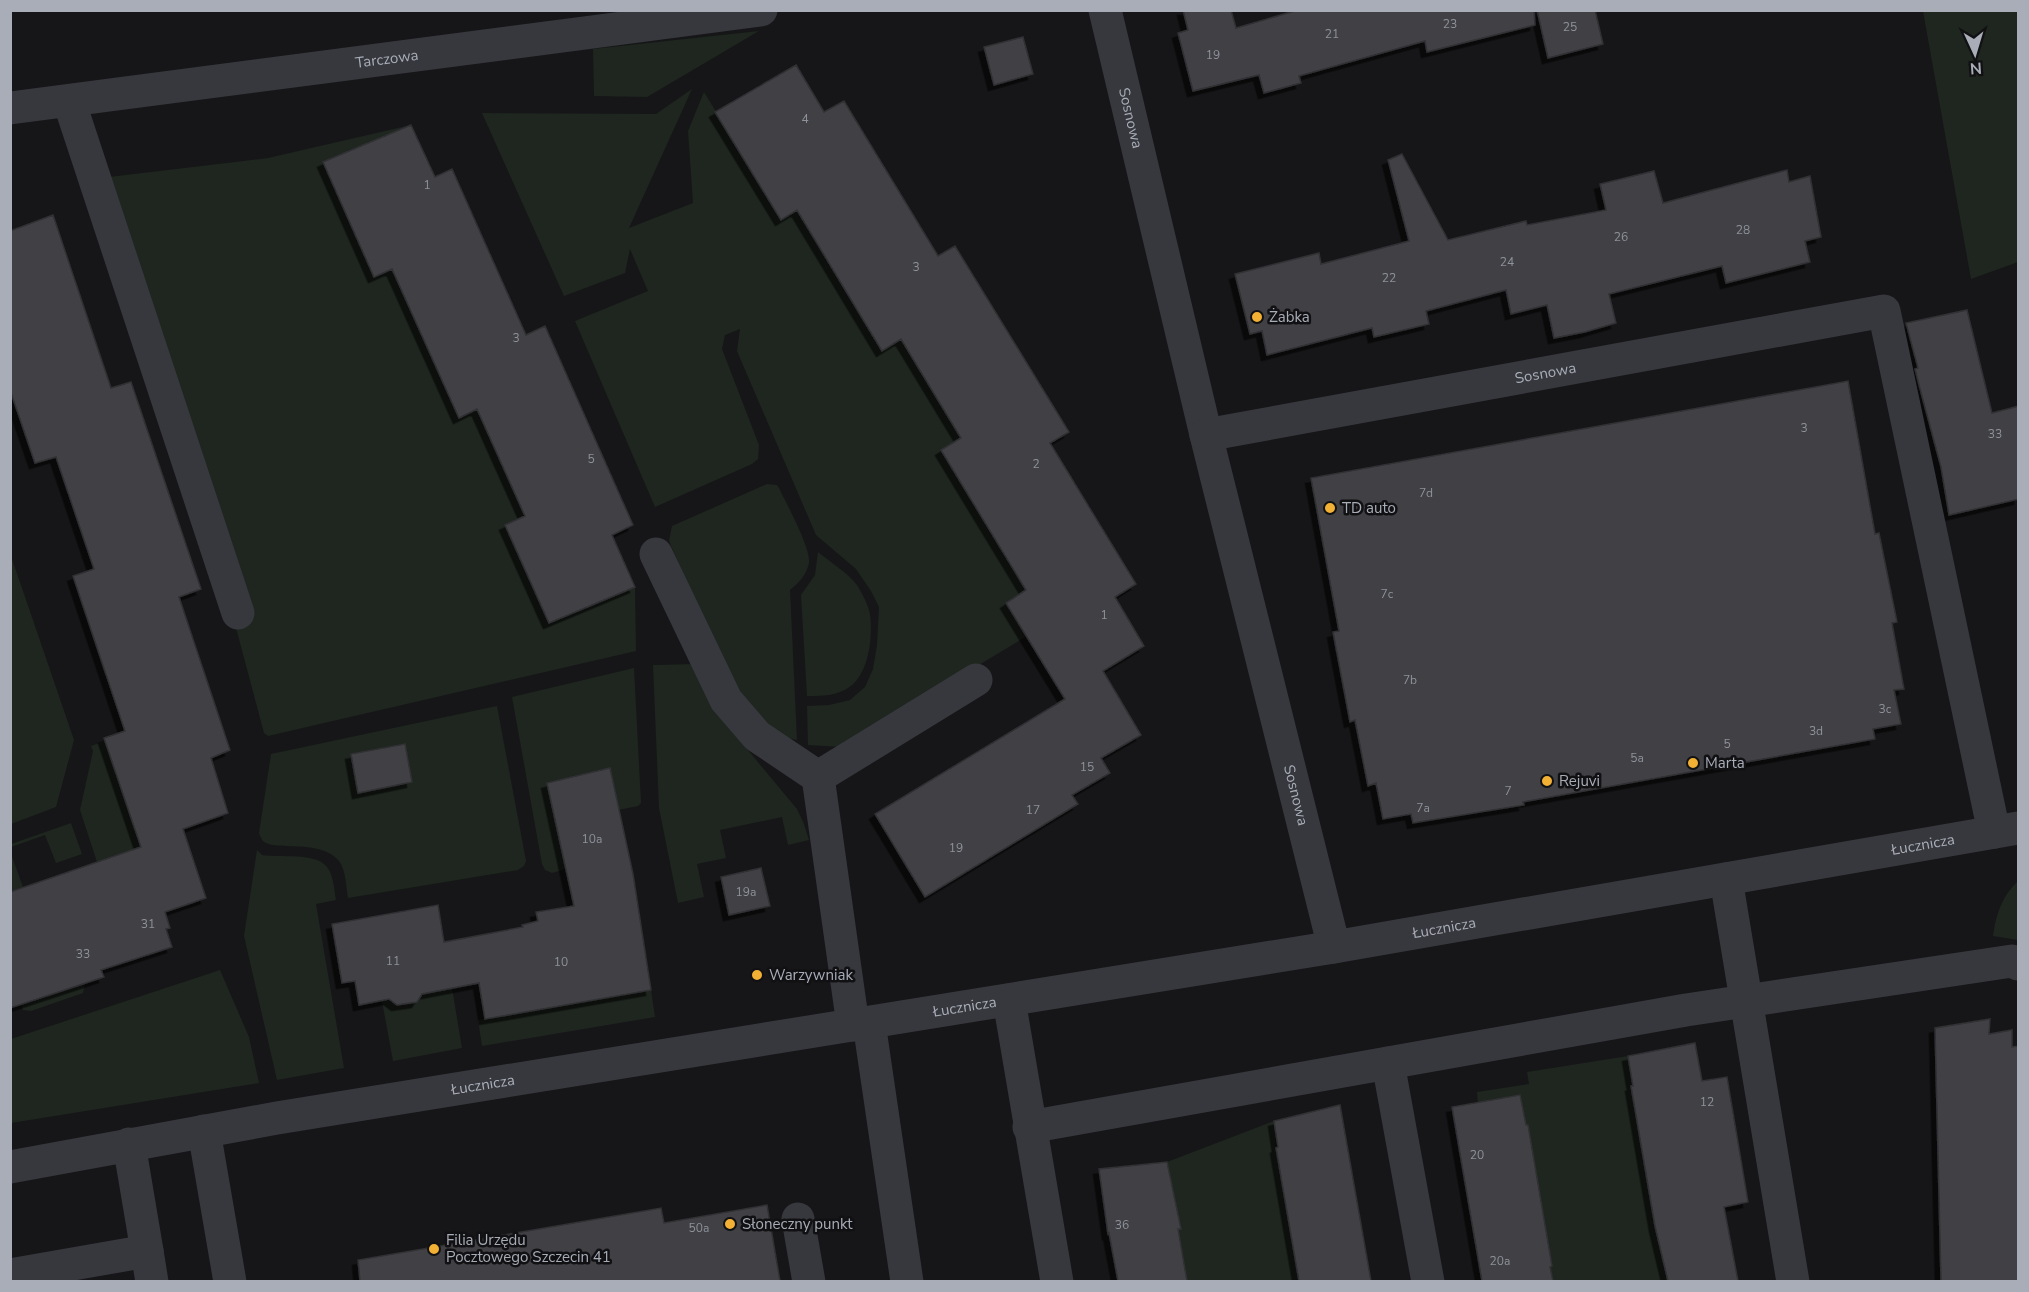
<svg xmlns="http://www.w3.org/2000/svg" width="2029" height="1292" viewBox="0 0 2029 1292" font-family="'Nunito Sans',sans-serif">
  <defs>
    <filter id="shadow"><feDropShadow dx="-5.5" dy="5.5" stdDeviation="0" flood-color="#0009"/></filter>
  </defs>
  <rect width="100%" height="100%" fill="#161618"/>
  <!-- green -->
  <path fill="#1e261f" d="M 1923,11 L 2018,11 L 2018,262 L 1971,279 Z
    M 759,31 L 647,97 L 594,96 L 593,49 Z
    M 692,89 L 629,228 L 693,203 L 688,131 L 704,92 L 781,219 L 806,205 L 804,221 L 882,351 L 901,339 L 954,427 L 968,434 L 941,450 L 1027,590 L 1006,603 L 1027,636 L 842,747 L 808,745 L 807,706 L 829,705 L 850,700 L 865,687 L 873,669 L 877,645 L 879,607 L 871,591 L 856,569 L 816,535 L 737,351 L 740,329 L 725,335 L 722,349 L 759,445 L 758,459 L 752,464 L 655,507 L 575,321 L 648,291 L 630,249 L 625,273 L 564,296 L 482,113 L 656,114 Z
    M 411,125 L 323,162 L 373,276 L 392,269 L 458,418 L 477,409 L 520,505 L 532,512 L 505,525 L 549,623 L 635,587 L 636,651 L 268,736 L 264,733 L 235,624 L 254,617 L 109,177 L 268,158 Z
    M 767,484 L 777,485 L 779,488 C 787,505 811,548 809,563 C 807,574 798,584 790,590 L 797,740 L 784,737 L 757,721 L 723,668 L 669,541 L 672,526 Z
    M 818,552 C 830,562 847,572 857,585 C 862,593 869,606 870,615 C 873,636 869,671 852,685 C 839,696 823,696 807,696 L 801,595 L 815,575 Z
    M 11,556 L 74,740 L 56,807 L 11,824 Z
    M 698,664 L 742,743 L 797,809 L 804,824 L 809,840 L 788,845 L 782,817 L 720,830 L 726,858 L 697,864 L 704,897 L 678,903 L 659,808 L 653,665 Z
    M 634,668 L 641,803 L 638,806 L 618,810 L 609,768 L 548,783 L 566,869 L 552,873 L 545,870 L 542,864 L 512,697 Z
    M 497,706 L 526,861 L 524,866 L 518,870 L 348,898 C 346,887 346,870 339,861 C 320,838 275,852 263,841 C 262,840 259,834 259,833 L 271,754 Z
    M 105,741 L 141,847 L 97,862 L 80,810 L 93,751 L 91,746 Z
    M 71,823 L 82,854 L 56,863 L 45,835 L 11,847 L 11,844 Z
    M 257,850 L 262,855 C 280,858 316,852 327,867 C 334,876 334,890 336,900 L 316,904 L 344,1068 L 277,1080 L 244,936 Z
    M 10,851 L 23,887 L 11,892 L 10,892 Z
    M 2018,881 L 2018,940 L 1993,936 C 1996,914 2002,896 2018,881 Z
    M 79,967 L 85,983 L 83,993 L 31,1011 L 23,1010 L 14,989 Z
    M 220,970 L 249,1037 L 259,1083 L 11,1123 L 11,1039 Z
    M 452,988 L 462,1048 L 393,1061 L 382,1001 L 389,999 L 397,1005 L 417,1002 L 422,994 Z
    M 651,990 L 655,1017 L 482,1046 L 478,1020 Z
    M 1628,1056 L 1633,1086 L 1631,1086 L 1668,1281 L 1553,1281 L 1550,1267 L 1552,1266 L 1526,1125 L 1478,1103 L 1477,1092 L 1529,1084 L 1527,1072 Z
    M 1274,1121 L 1276,1148 L 1299,1281 L 1187,1281 L 1178,1229 L 1181,1229 L 1167,1162 Z"/>
  <!-- building -->
  <path fill="#404145" stroke="#303034" stroke-width="1.5" filter="url(#shadow)" d="M 1183,10 L 1231,10 L 1236,28 L 1298,10 L 1534,10 L 1535,25 L 1427,52 L 1425,41 L 1299,76 L 1301,83 L 1264,93 L 1259,75 L 1193,91 L 1178,33 L 1188,30 Z
    M 1537,10 L 1595,10 L 1603,44 L 1548,58 Z
    M 1023,37 L 1033,74 L 994,85 L 984,47 Z
    M 796,65 L 824,112 L 844,101 L 938,256 L 955,246 L 1069,432 L 1050,443 L 1136,584 L 1115,597 L 1144,646 L 1103,671 L 1141,735 L 1101,758 L 1110,773 L 1072,795 L 1078,804 L 925,897 L 875,814 L 1065,699 L 1006,603 L 1026,590 L 941,450 L 961,438 L 901,339 L 882,351 L 797,210 L 781,220 L 715,112 Z
    M 411,125 L 435,177 L 452,169 L 526,335 L 545,326 L 633,525 L 612,535 L 635,587 L 549,623 L 505,525 L 525,516 L 477,409 L 459,418 L 392,269 L 374,277 L 323,162 Z
    M 1402,154 L 1448,240 L 1526,221 L 1527,225 L 1606,210 L 1600,184 L 1654,171 L 1663,203 L 1787,170 L 1789,182 L 1810,176 L 1821,237 L 1805,241 L 1810,262 L 1726,283 L 1722,266 L 1609,294 L 1616,323 L 1585,332 L 1554,338 L 1547,305 L 1511,314 L 1506,290 L 1426,311 L 1429,324 L 1374,337 L 1372,328 L 1267,355 L 1262,331 L 1250,334 L 1235,274 L 1319,253 L 1321,264 L 1409,241 L 1388,160 Z
    M 53,215 L 111,388 L 131,382 L 201,589 L 179,597 L 230,750 L 211,758 L 228,813 L 183,829 L 206,898 L 165,912 L 170,928 L 166,929 L 172,947 L 101,970 L 104,977 L 10,1008 L 10,892 L 141,847 L 104,738 L 125,731 L 73,576 L 94,569 L 56,457 L 35,463 L 10,390 L 10,231 Z
    M 1967,310 L 1992,413 L 2019,406 L 2019,499 L 1949,515 L 1941,467 L 1919,385 L 1915,369 L 1918,368 L 1906,323 Z
    M 1848,381 L 1875,534 L 1879,533 L 1897,622 L 1892,623 L 1904,689 L 1894,690 L 1901,724 L 1873,729 L 1875,739 L 1523,802 L 1524,805 L 1413,823 L 1411,814 L 1383,819 L 1376,783 L 1368,786 L 1355,720 L 1350,722 L 1333,632 L 1339,631 L 1311,478 Z
    M 405,744 L 412,782 L 358,793 L 351,754 Z
    M 610,768 L 633,874 L 651,990 L 485,1019 L 479,983 L 422,994 L 417,1002 L 397,1005 L 389,999 L 359,1005 L 355,981 L 342,983 L 332,924 L 438,905 L 444,942 L 523,927 L 522,925 L 538,921 L 536,912 L 574,906 L 547,783 Z
    M 761,868 L 770,906 L 729,915 L 721,877 Z
    M 1990,1019 L 1989,1034 L 2012,1030 L 2012,1047 L 2019,1046 L 2019,1281 L 1941,1281 L 1935,1028 Z
    M 1695,1043 L 1702,1081 L 1727,1077 L 1748,1202 L 1724,1207 L 1738,1281 L 1668,1281 L 1655,1226 L 1631,1086 L 1633,1086 L 1628,1056 Z
    M 1520,1095 L 1526,1125 L 1528,1125 L 1552,1266 L 1550,1267 L 1553,1281 L 1482,1281 L 1452,1107 Z
    M 1340,1105 L 1371,1281 L 1299,1281 L 1276,1148 L 1278,1147 L 1274,1121 Z
    M 1167,1162 L 1181,1229 L 1178,1229 L 1187,1281 L 1118,1281 L 1109,1233 L 1108,1234 L 1099,1169 Z
    M 767,1205 L 780,1281 L 360,1281 L 358,1260 L 661,1208 L 664,1223 Z"/>
  <g fill="none" stroke-linecap="round" stroke-linejoin="round">
    <!-- minor -->
    <g stroke="#37383d" stroke-width="33">
      <path id="s1" d="M 1105,10 L 1206,435 L 1334,947"/>
      <path d="M 69,101 L 238,613"/>
      <path id="s2" d="M 10,108 L 761,10"/>
      <path id="s3" d="M 1206,435 L 1884,311 L 1994,832"/>
      <path d="M 656,554 L 726,700 L 757,736 L 818,777 L 853,1025"/>
      <path d="M 818,777 L 976,680"/>
      <path d="M 1726,879 L 1793,1282"/>
      <path d="M 1009,1000 L 1057,1282"/>
      <path d="M 869,1023 L 907,1282"/>
      <path d="M 1388,1063 L 1428,1282"/>
      <path d="M 1029,1127 L 1686,1010 L 2012,961 L 2018,964"/>
      <path d="M 204,1131 L 230,1282"/>
      <path id="s4" d="M 10,1167 L 277,1118 L 1334,947 L 2018,828"/>
      <path d="M 798,1219 L 809,1282"/>
      <path d="M 147,1251 L 152,1282"/>
      <path d="M 10,1275 L 147,1251 L 129,1144"/>
    </g>
  </g>
  <!-- markers -->
  <g fill="#f2b134" stroke="#111113" stroke-width="2">
    <circle cx="1257" cy="317" r="6"/>
    <circle cx="1330" cy="508" r="6"/>
    <circle cx="1693" cy="763" r="6"/>
    <circle cx="1547" cy="781" r="6"/>
    <circle cx="757" cy="975" r="6"/>
    <circle cx="730" cy="1224" r="6"/>
    <circle cx="434" cy="1249" r="6"/>
  </g>
  <g text-anchor="middle" stroke-width="5" stroke-linejoin="round" paint-order="stroke">
    <!-- number labels -->
    <g font-size="12" fill="#8e929b">
      <text x="1450" y="28">23</text>
      <text x="1570" y="31">25</text>
      <text x="1332" y="38">21</text>
      <text x="1213" y="59">19</text>
      <text x="805" y="123">4</text>
      <text x="427" y="189">1</text>
      <text x="1743" y="234">28</text>
      <text x="1621" y="241">26</text>
      <text x="1507" y="266">24</text>
      <text x="916" y="271">3</text>
      <text x="1389" y="282">22</text>
      <text x="516" y="342">3</text>
      <text x="1804" y="432">3</text>
      <text x="1995" y="438">33</text>
      <text x="591" y="463">5</text>
      <text x="1036" y="468">2</text>
      <text x="1426" y="497">7d</text>
      <text x="1387" y="598">7c</text>
      <text x="1104" y="619">1</text>
      <text x="1410" y="684">7b</text>
      <text x="1885" y="713">3c</text>
      <text x="1816" y="735">3d</text>
      <text x="1727" y="748">5</text>
      <text x="1637" y="762">5a</text>
      <text x="1087" y="771">15</text>
      <text x="1508" y="795">7</text>
      <text x="1423" y="812">7a</text>
      <text x="1033" y="814">17</text>
      <text x="592" y="843">10a</text>
      <text x="956" y="852">19</text>
      <text x="746" y="896">19a</text>
      <text x="148" y="928">31</text>
      <text x="83" y="958">33</text>
      <text x="393" y="965">11</text>
      <text x="561" y="966">10</text>
      <text x="1707" y="1106">12</text>
      <text x="1477" y="1159">20</text>
      <text x="1122" y="1229">36</text>
      <text x="699" y="1232">50a</text>
      <text x="1500" y="1265">20a</text>
    </g>
    <!-- street labels -->
    <g font-size="15" fill="#a8adb8" stroke="#111113">
      <text dy="5" stroke="none"><textPath href="#s2" startOffset="380">Tarczowa</textPath></text>
      <text dy="5" stroke="none"><textPath href="#s1" startOffset="111">Sosnowa</textPath></text>
      <text dy="5" stroke="none"><textPath href="#s3" startOffset="345">Sosnowa</textPath></text>
      <text dy="5" stroke="none"><textPath href="#s1" startOffset="808">Sosnowa</textPath></text>
      <text dy="5" stroke="none"><textPath href="#s4" startOffset="1940">Łucznicza</textPath></text>
      <text dy="5" stroke="none"><textPath href="#s4" startOffset="1454">Łucznicza</textPath></text>
      <text dy="5" stroke="none"><textPath href="#s4" startOffset="968">Łucznicza</textPath></text>
      <text dy="5" stroke="none"><textPath href="#s4" startOffset="480">Łucznicza</textPath></text>
    </g>
    <!-- poi labels -->
    <g font-size="15" fill="#a8adb8" stroke="#111113" text-anchor="start">
      <text x="1269" y="322">Żabka</text>
      <text x="1342" y="513">TD auto</text>
      <text x="1705" y="768">Marta</text>
      <text x="1559" y="786">Rejuvi</text>
      <text x="769" y="980">Warzywniak</text>
      <text x="742" y="1229">Słoneczny punkt</text>
      <text x="446" y="1245">Filia Urzędu<tspan x="446" dy="17">Pocztowego Szczecin 41</tspan></text>
    </g>
  </g>
  <!-- border -->
  <rect width="2029" height="1292" fill="none" stroke="#a8adb8" stroke-width="24"/>
  <!-- north arrow -->
  <g transform="translate(1975 54) rotate(176)" stroke="#111113" stroke-width="4.5" paint-order="stroke">
  <path d="M0-4.5L10 22L0 15L-10 22Z" fill="#a8adb8"/>
  <text y="-9" font-size="16" font-weight="bold" text-anchor="middle" fill="#a8adb8">N</text>
  </g>
</svg>
